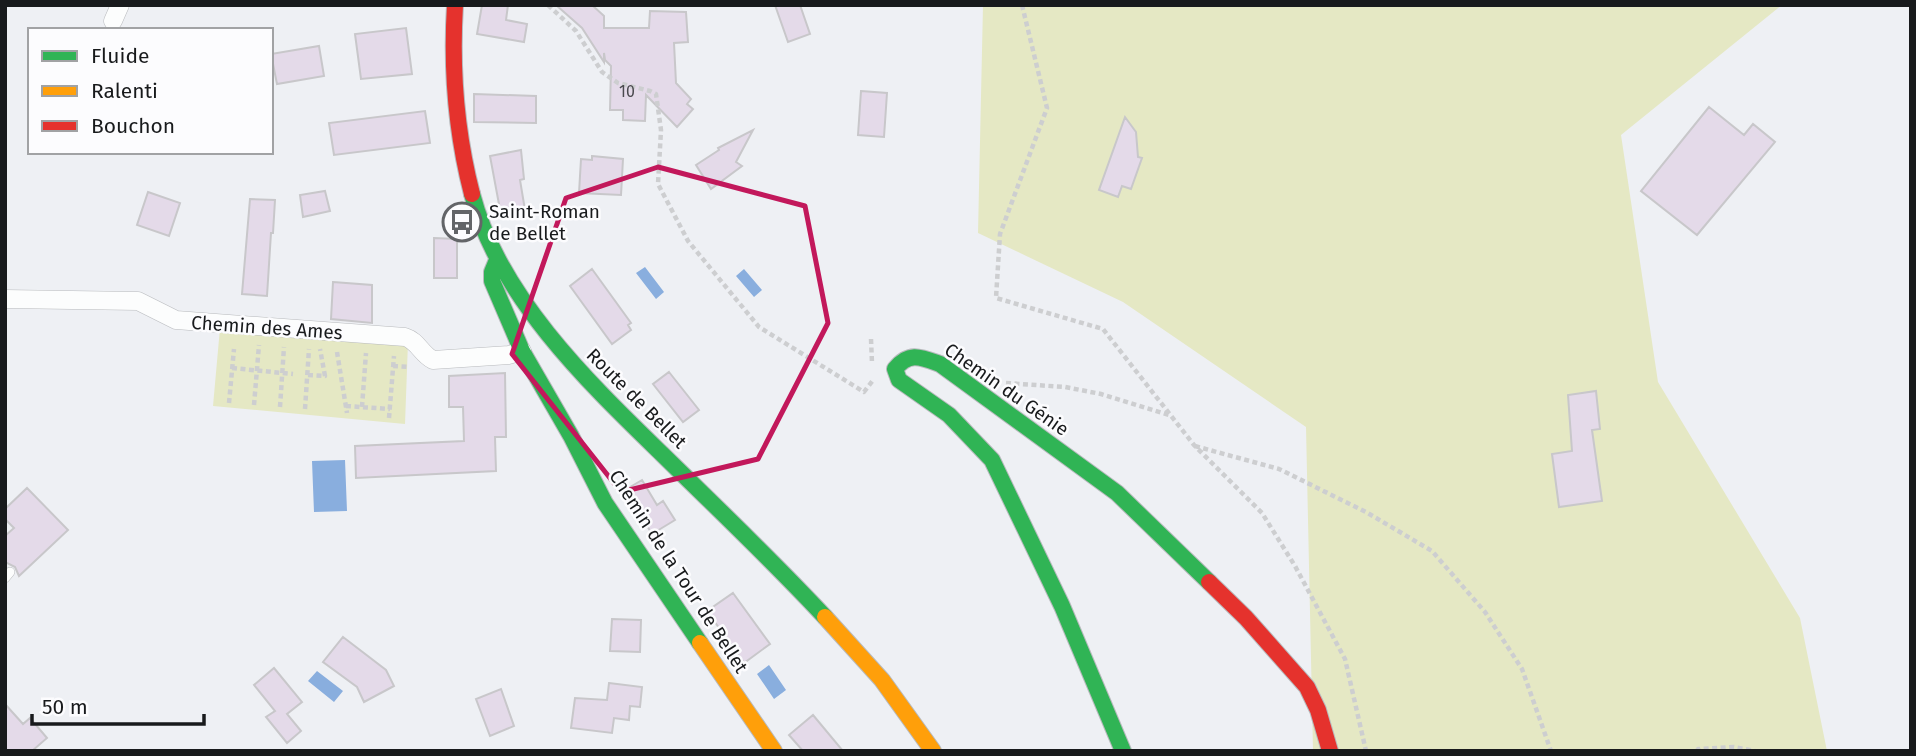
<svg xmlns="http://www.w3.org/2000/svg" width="1916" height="756" viewBox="0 0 1916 756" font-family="'Fira Sans',sans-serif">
  <rect width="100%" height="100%" fill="#eef0f4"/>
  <!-- green -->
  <path fill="#e5e8c4" d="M 983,5 L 1782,5 L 1621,135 L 1658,382 L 1800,618 L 1827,751 L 1313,751 L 1306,427 L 1123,302 L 978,233 Z
    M 220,328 L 408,342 L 405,424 L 213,406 Z"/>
  <!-- water -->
  <path fill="#89aede" d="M 645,267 L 664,292 L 656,299 L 636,273 Z
    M 744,269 L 762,290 L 754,297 L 736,276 Z
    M 345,460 L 347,511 L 314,512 L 312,461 Z
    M 769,665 L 786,690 L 774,699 L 757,674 Z
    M 317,671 L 343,691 L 334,702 L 308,681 Z"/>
  <!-- building -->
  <path fill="#e4dae9" stroke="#c8c7ca" stroke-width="2" d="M 482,5 L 508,5 L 506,20 L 527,24 L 524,42 L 477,34 Z
    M 556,5 L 592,5 L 604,16 L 604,28 L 649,28 L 650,11 L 686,12 L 688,42 L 674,43 L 676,83 L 691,99 L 687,104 L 693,109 L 677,127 L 646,95 L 645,121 L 623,120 L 623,110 L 610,110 L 611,66 L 605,60 L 604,53 L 604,62 L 582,28 Z
    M 775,5 L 800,5 L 810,34 L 788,42 Z
    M 406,28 L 412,74 L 361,79 L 355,34 Z
    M 319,46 L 324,76 L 277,84 L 271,54 Z
    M 861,91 L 887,93 L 884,137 L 858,135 Z
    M 474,94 L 536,96 L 536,123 L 474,122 Z
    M 1709,107 L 1744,135 L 1753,124 L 1775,142 L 1697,235 L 1641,191 Z
    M 425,111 L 430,143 L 334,155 L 329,123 Z
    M 1125,117 L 1136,132 L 1138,157 L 1142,158 L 1131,189 L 1122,186 L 1118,197 L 1099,190 Z
    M 753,130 L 736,162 L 742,166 L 711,189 L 696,165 L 719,150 L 718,148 Z
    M 521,150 L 524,179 L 520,180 L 525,210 L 501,215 L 490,156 Z
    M 592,156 L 623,159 L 621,195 L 579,193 L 581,159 L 592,160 Z
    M 325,191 L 330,211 L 303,217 L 300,195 Z
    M 148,192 L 180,203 L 169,236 L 137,225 Z
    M 250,199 L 275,200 L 273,233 L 271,233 L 267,296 L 242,294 Z
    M 434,238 L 457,239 L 457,278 L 434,278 Z
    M 592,269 L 631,323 L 628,325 L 631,330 L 612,344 L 570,286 Z
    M 333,282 L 372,285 L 372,323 L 331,319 Z
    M 669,372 L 699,410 L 683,422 L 653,384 Z
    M 505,373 L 506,437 L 495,437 L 496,471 L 356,478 L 355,446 L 464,441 L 463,407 L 449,407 L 449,376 Z
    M 1596,391 L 1600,429 L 1592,430 L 1602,501 L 1559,507 L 1552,454 L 1572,451 L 1568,395 Z
    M 642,480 L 657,505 L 663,501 L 675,520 L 652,534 L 625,490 Z
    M 27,488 L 68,530 L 19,576 L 15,567 L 5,562 L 5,536 L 14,528 L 5,519 L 5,509 Z
    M 733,593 L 770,644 L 744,663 L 707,611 Z
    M 612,619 L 641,620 L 640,652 L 610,651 Z
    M 343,637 L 386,670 L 394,686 L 364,702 L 357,687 L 323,662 Z
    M 274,668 L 302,702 L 287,714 L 301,731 L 287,743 L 266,717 L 275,711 L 254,685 Z
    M 609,683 L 642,687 L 640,707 L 630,706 L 629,720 L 614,718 L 612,733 L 571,728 L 575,698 L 607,700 Z
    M 501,689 L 514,726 L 490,736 L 476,699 Z
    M 5,704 L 23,724 L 30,718 L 47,738 L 32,751 L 5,751 Z
    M 813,715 L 843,751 L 803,751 L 789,735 Z"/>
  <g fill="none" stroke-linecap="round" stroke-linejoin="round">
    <defs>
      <path id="lane" d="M 5,578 L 10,572"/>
      <path id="street" d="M 113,21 L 120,5
        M 5,299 L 138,301 L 176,320 L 405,337 C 418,341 421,354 433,360 L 509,355 L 522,351"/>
      <path id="fast" d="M 472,194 C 499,297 589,383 662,454 C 717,508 773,561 825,617
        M 497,260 L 492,272 L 492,281 L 522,351 L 571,436 L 605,503 L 700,643
        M 1123,751 L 1062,606 L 992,460 L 949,415 L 899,380 L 895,369 C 909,351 921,357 940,364 L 1117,493 L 1209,582"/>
      <path id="slow" d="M 825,617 L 882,680 L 933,751
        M 700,643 L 774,751"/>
      <path id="jam" d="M 455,5 C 451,70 456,132 472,194
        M 1209,582 L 1246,618 L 1307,687 L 1318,710 L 1330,751"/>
    </defs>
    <!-- lane casing -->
    <use href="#lane" stroke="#b8babd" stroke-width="10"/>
    <!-- street casing -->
    <use href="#street" stroke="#b8babd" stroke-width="19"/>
    <!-- fast casing -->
    <use href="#fast" stroke="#b8babd" stroke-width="18"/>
    <!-- slow casing -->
    <use href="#slow" stroke="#b8babd" stroke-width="18"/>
    <!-- jam casing -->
    <use href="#jam" stroke="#b8babd" stroke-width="18"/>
    <!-- path -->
    <path stroke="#cdced0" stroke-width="4.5" stroke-dasharray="5 3.5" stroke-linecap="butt" d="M 548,5 L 576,31 L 602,72 L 618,83 L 650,91 L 656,94 L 661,130 L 658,184 L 688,241 L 759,327 L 864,392 L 874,379
      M 1022,5 L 1047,108 L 1000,234 L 996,298 L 1103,329 L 1194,445 L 1262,513 L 1295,566 L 1345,659 L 1366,751
      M 871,339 L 872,363
      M 337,352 L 347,413
      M 393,366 L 410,367
      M 232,368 L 293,374
      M 308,375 L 325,376 L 320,349
      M 1006,383 L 1065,387 L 1101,394 L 1169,415
      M 229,403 L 234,349
      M 254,405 L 259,345
      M 346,406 L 390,409
      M 280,407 L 284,347
      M 362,407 L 366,353
      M 305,409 L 309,349
      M 389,418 L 394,356
      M 1195,446 L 1279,469 L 1366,512 L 1432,551 L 1485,612 L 1522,669 L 1551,751
      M 1700,751 L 1698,749 L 1734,747 L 1755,751"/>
    <!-- lane -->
    <use href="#lane" stroke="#fcfdfd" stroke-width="9"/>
    <!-- street -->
    <use href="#street" stroke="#fcfdfd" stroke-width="18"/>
    <!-- fast -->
    <use href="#fast" stroke="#30b455" stroke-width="16"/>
    <!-- slow -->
    <use href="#slow" stroke="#ff9f0a" stroke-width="16"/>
    <!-- jam -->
    <use href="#jam" stroke="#e5322d" stroke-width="16"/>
  </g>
  <!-- marked area -->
  <path fill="none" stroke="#c2185b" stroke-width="5" stroke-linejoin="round" d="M 658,167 L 805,206 L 828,323 L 758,459 L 621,492 L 512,354 L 566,198 Z"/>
  <!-- icons -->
  <defs>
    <symbol id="bus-ring" viewBox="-11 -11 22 22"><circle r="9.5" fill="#fcfcfe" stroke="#636568" stroke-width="1.5"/><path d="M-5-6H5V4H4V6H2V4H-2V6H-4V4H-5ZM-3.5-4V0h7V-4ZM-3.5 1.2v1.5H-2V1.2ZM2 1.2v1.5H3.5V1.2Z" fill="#636568"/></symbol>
  </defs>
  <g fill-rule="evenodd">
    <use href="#bus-ring" x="440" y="200" width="44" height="44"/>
  </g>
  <g text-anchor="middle" stroke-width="5" stroke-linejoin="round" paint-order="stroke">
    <!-- number labels -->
    <g font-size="16" fill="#4b4a4f">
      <text x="627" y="97">10</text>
    </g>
    <!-- poi labels -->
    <g font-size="19" fill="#181a1c" stroke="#fcfcfe" text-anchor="start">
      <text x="489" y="218">Saint-Roman<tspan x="489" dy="22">de Bellet</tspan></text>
    </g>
    <!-- street labels -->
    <g font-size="19" fill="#181a1c" stroke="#fcfcfe">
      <text transform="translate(267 327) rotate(4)" y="7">Chemin des Ames</text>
      <text transform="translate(1007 389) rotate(35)" y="7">Chemin du Génie</text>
      <text transform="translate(637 398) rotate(45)" y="7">Route de Bellet</text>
      <text transform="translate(679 571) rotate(57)" y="7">Chemin de la Tour de Bellet</text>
    </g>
  </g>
  <!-- border -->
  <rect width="1916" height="756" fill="none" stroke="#181a1c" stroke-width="14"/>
  <!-- legend -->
  <rect x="28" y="28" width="245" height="126" fill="#fcfcfe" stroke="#a1a2a4" stroke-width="2"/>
  <rect x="42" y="51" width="35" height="10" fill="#30b455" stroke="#a1a2a4" stroke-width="2"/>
  <text x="91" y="63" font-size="21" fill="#181a1c">Fluide</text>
  <rect x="42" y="86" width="35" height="10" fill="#ff9f0a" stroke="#a1a2a4" stroke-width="2"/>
  <text x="91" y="98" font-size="21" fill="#181a1c">Ralenti</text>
  <rect x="42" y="121" width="35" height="10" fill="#e5322d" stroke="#a1a2a4" stroke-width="2"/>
  <text x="91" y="133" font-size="21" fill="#181a1c">Bouchon</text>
  <!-- scale -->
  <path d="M32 714v10h172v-10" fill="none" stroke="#181a1c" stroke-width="3.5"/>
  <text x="42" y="714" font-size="21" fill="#181a1c" stroke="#fcfcfe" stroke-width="5" paint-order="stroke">50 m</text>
</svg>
